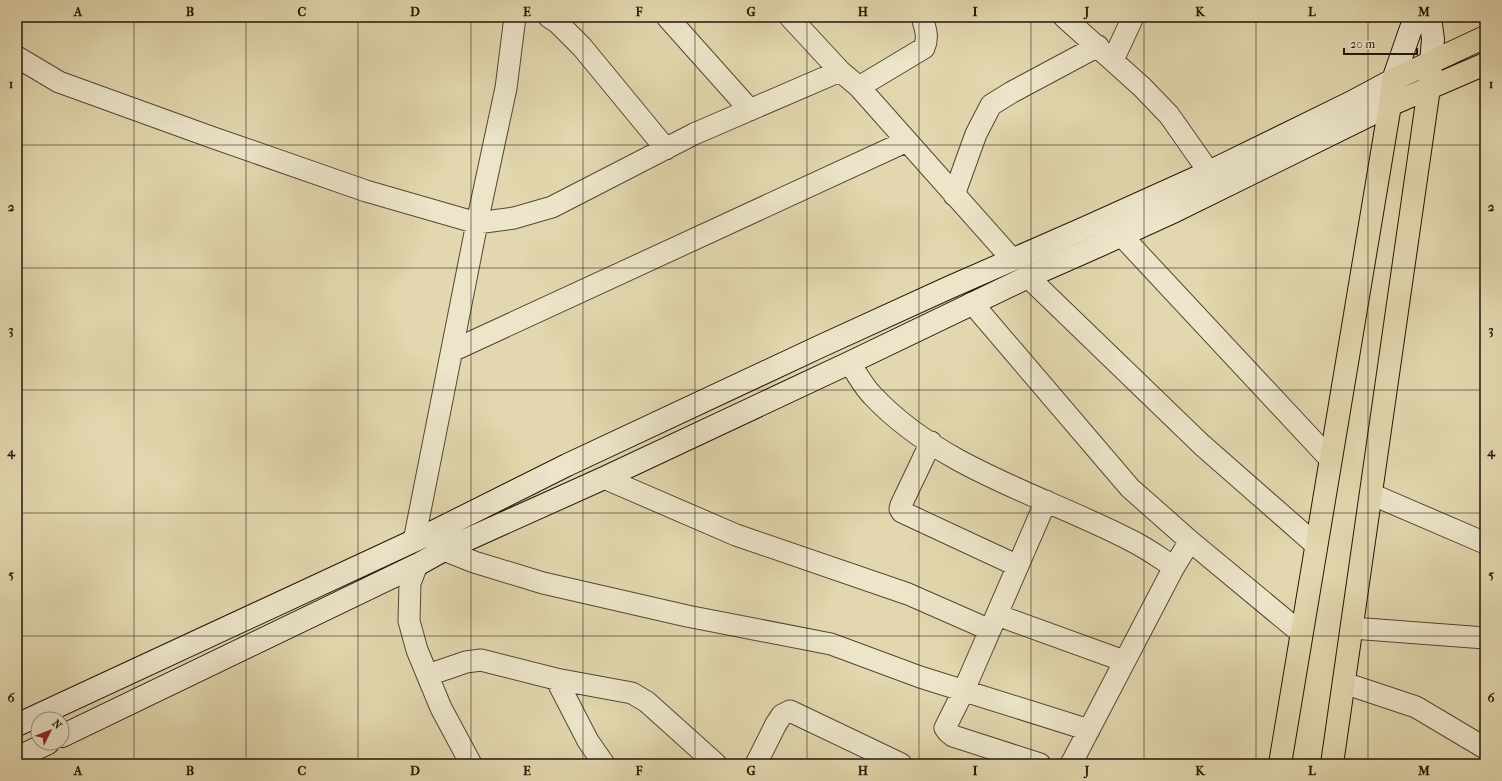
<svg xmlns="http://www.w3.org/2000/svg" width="1502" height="781" viewBox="0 0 1502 781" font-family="'IM FELL French Canon',serif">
  <rect width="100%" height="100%" fill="#e2d7ae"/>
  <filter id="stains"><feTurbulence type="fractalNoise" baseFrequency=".005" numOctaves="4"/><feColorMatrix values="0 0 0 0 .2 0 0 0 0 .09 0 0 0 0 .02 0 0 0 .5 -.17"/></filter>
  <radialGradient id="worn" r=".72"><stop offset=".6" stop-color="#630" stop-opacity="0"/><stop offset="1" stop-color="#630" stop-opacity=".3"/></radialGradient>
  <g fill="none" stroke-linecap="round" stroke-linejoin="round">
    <defs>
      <path id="street" d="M 549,17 L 558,23 L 582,47 L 666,149
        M 667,17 L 750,110
        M 790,17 L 840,71 L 859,87 L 1012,259
        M 1064,17 L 1142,87 L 1169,115 L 1209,172
        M 17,57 L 59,82 L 211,137 L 366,191 L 477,223 L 514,218 L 552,207 L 694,134 L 840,71
        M 1113,60 L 1133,17
        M 859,87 L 924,48 C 929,37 925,28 922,17
        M 954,195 L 976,134 L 991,105 L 1012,92 L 1098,46
        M 1121,235 L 1330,459
        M 1028,277 L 1202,445 L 1316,545
        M 972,303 L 1130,488 L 1190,541 L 1301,633
        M 452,351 L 907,141
        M 849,363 C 857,373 863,386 872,395 C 941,469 1043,495 1130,540 C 1145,547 1160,558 1174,567
        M 931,442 L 901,505 L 900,509 L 902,512 L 1018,566
        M 604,478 L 736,535 L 908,594 L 990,630
        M 1371,494 L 1485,543
        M 414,541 L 477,223 L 506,88 L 515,17
        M 444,550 L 474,562 L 543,583 L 687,616 L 831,644 L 920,677 L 1089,730
        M 417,565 L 410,583 L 409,621 L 417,650 L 441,708 L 471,764
        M 997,615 L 1124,661
        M 1352,628 L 1485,638
        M 428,675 L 466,662 L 481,660 L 556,679 L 632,693 L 647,702 L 716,764
        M 556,679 L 588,741 L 604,764
        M 1344,683 L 1416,707 L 1485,748
        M 756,764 L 776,724 L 782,715 L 790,711 L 901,764
        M 1040,764 L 953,736 L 948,732 L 945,728 L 964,690 L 1046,501
        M 1071,764 L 1174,567 L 1190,541"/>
      <path id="secondary" d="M 1430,17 L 1433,39 L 1431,63
        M 17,725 L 435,531 L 567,465 L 821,346 L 948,288 L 1087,227 L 1209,172 L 1352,102 L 1393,80 L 1415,17
        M 62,736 L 417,565 L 444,550 L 604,478 L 849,363 L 1028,277 L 1096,247 L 1175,211 L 1390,105
        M 17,758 L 48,743"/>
      <path id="primary" d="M 1390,105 L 1485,64
        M 1280,764 L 1390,105 L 1393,80 L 1485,37
        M 1332,764 L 1429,88 L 1431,63"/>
    </defs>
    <!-- street casing -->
    <use href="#street" stroke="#554634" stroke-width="23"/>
    <!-- secondary casing -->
    <use href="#secondary" stroke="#26150b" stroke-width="24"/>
    <!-- primary casing -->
    <use href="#primary" stroke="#26150b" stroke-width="24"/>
    <!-- street -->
    <use href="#street" stroke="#ece5ca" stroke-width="21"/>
    <!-- secondary -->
    <use href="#secondary" stroke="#ece5ca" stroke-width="22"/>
    <!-- primary -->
    <use href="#primary" stroke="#e2d7ae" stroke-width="22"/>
  </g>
  <!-- grid -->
  <path fill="none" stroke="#26150b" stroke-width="1" stroke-opacity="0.55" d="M 134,17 L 134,764M 246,17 L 246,764M 358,17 L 358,764M 471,17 L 471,764M 583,17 L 583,764M 695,17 L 695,764M 807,17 L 807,764M 919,17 L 919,764M 1031,17 L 1031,764M 1144,17 L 1144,764M 1256,17 L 1256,764M 1368,17 L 1368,764M 17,145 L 1485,145M 17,268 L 1485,268M 17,390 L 1485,390M 17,513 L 1485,513M 17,636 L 1485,636"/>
  <!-- margin -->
  <rect width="1502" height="781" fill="none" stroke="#e2d7ae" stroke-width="44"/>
  <!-- north arrow -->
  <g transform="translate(50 731) rotate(47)"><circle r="19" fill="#ece5ca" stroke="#9d927e"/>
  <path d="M0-3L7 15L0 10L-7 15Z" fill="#8f2418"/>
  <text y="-6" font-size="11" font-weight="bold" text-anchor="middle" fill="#26150b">N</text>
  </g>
  <!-- scale -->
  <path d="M1344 48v6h73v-6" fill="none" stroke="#26150b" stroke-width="2"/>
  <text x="1350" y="48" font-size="12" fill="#26150b" stroke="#ece5ca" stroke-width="3" paint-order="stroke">20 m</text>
  <rect x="22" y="22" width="1458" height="737" fill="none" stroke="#26150b" stroke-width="1.5"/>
  <g font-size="13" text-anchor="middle" font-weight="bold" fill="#26150b">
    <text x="78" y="16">A</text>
    <text x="190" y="16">B</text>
    <text x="302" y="16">C</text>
    <text x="415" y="16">D</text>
    <text x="527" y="16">E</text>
    <text x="639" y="16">F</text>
    <text x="751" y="16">G</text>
    <text x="863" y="16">H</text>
    <text x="975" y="16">I</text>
    <text x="1087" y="16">J</text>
    <text x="1200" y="16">K</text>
    <text x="1312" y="16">L</text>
    <text x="1424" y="16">M</text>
    <text x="11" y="88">1</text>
    <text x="1491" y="88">1</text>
    <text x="11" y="211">2</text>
    <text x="1491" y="211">2</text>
    <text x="11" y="334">3</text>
    <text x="1491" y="334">3</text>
    <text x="11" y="456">4</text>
    <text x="1491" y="456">4</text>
    <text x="11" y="579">5</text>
    <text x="1491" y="579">5</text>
    <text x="11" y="702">6</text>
    <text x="1491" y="702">6</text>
    <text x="78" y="775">A</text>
    <text x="190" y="775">B</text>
    <text x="302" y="775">C</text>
    <text x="415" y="775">D</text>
    <text x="527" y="775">E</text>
    <text x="639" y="775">F</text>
    <text x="751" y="775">G</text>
    <text x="863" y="775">H</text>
    <text x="975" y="775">I</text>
    <text x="1087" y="775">J</text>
    <text x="1200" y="775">K</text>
    <text x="1312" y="775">L</text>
    <text x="1424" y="775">M</text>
  </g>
  <rect width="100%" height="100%" filter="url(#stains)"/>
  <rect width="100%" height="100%" fill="url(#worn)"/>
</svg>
